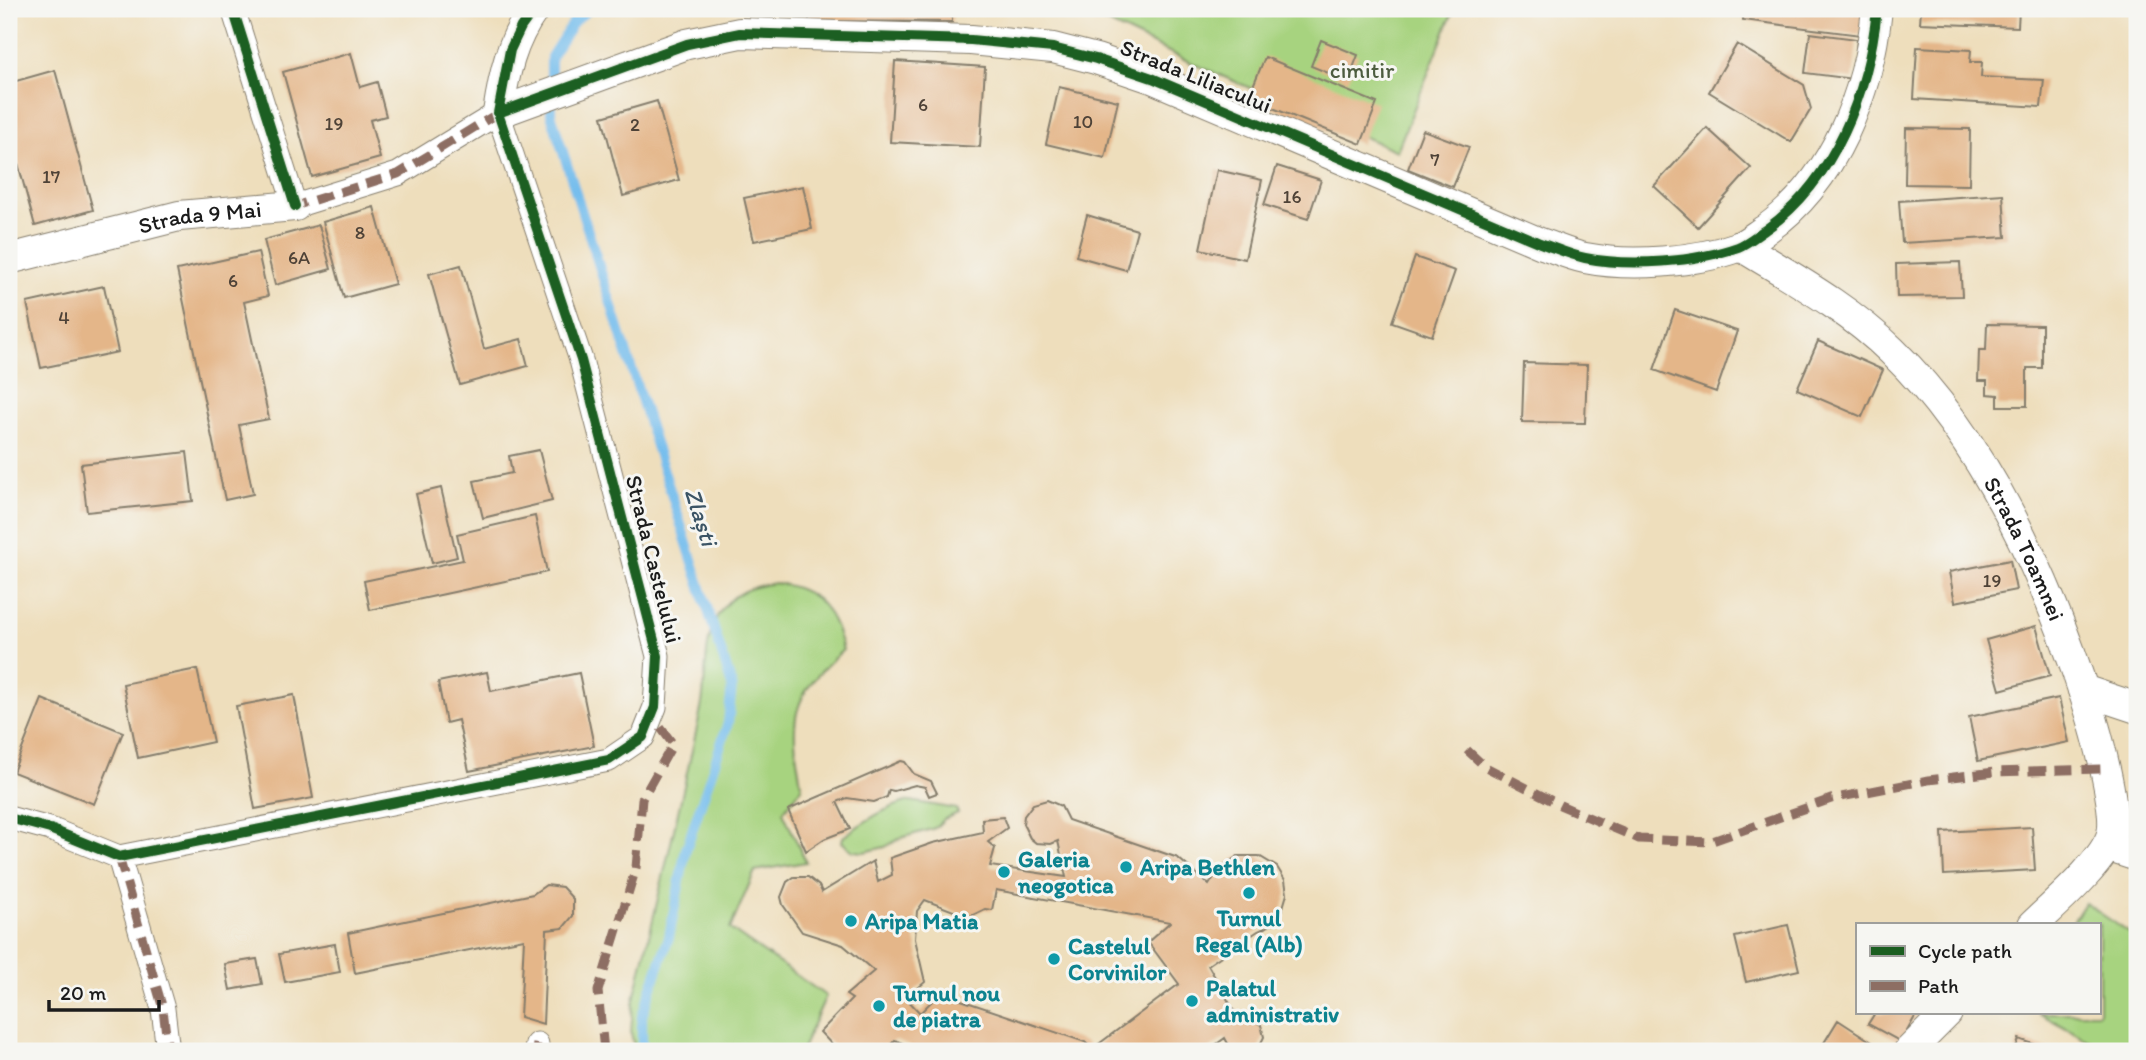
<svg xmlns="http://www.w3.org/2000/svg" width="2146" height="1060" viewBox="0 0 2146 1060" font-family="Itim,sans-serif">
  <rect width="100%" height="100%" fill="#f6f6f2"/>
  <filter id="ink" filterUnits="userSpaceOnUse"><feTurbulence type="fractalNoise" baseFrequency=".0143" numOctaves="2"/><feDisplacementMap in="SourceGraphic" scale="14" xChannelSelector="R" yChannelSelector="G"/><feConvolveMatrix kernelMatrix="1 2 1 2 8 2 1 2 1" color-interpolation-filters="sRGB"/></filter>
  <filter id="wash" filterUnits="userSpaceOnUse"><feTurbulence type="fractalNoise" baseFrequency=".00686" numOctaves="4" result="noise"/><feDisplacementMap in="SourceGraphic" scale="28" xChannelSelector="R" yChannelSelector="G"/><feGaussianBlur stdDeviation="1.57" result="paint"/><feColorMatrix in="noise" values="0 0 0 0 0 0 0 0 0 0 0 0 0 0 0 0 0 1.4 0 .05"/><feComposite in="paint" operator="in"/></filter>
  <g filter="url(#wash)">
    <rect width="100%" height="100%" fill="#eedebc"/>
    <!-- green -->
    <path fill="#a7d37f" stroke="#62784e" stroke-width="2" d="M 1079,9 L 1454,9 L 1397,151 L 1194,64 Z
      M 775,583 C 819,589 832,609 843,650 C 789,698 789,719 802,788 L 783,812 L 806,862 L 755,871 L 730,929 L 826,996 L 801,1051 L 635,1051 L 631,1033 L 633,1004 C 656,906 680,808 701,709 C 707,680 703,639 718,615 C 731,593 751,586 775,583 Z
      M 910,801 L 956,809 L 958,813 L 944,819 L 935,828 L 901,838 L 885,847 L 864,852 L 853,851 L 842,842 L 843,837 C 861,823 888,806 910,801 Z
      M 2085,903 L 2137,938 L 2137,1051 L 2108,1051 L 2039,1013 L 2099,1013 L 2099,925 L 2071,925 Z"/>
    <g fill="none" stroke-linecap="round" stroke-linejoin="round">
      <!-- stream -->
      <path stroke="#75bded" stroke-width="10" d="M 589,9 L 574,21 L 551,57 L 551,114 L 732,686 L 728,723 L 686,849 L 669,937 L 642,1016 L 642,1051"/>
    </g>
    <g id="blocks">
      <!-- building -->
      <path fill="#e4b689" fill-rule="evenodd" d="M 809,9 L 952,9 L 952,22 L 809,21 Z
        M 1744,9 L 1864,9 L 1860,35 L 1743,20 Z
        M 1921,9 L 2019,9 L 2018,27 L 1920,23 Z
        M 1810,33 L 1857,39 L 1853,79 L 1805,73 Z
        M 1321,40 L 1358,55 L 1348,81 L 1311,66 Z
        M 1737,44 L 1804,85 L 1811,109 L 1791,142 L 1709,92 Z
        M 1917,47 L 1971,50 L 1970,62 L 1982,62 L 1981,77 L 2044,80 L 2041,107 L 1914,99 Z
        M 351,53 L 360,87 L 377,82 L 386,116 L 370,120 L 380,158 L 312,177 L 283,72 Z
        M 1265,57 L 1377,103 L 1361,144 L 1248,98 Z
        M 895,61 L 985,67 L 980,147 L 890,142 Z
        M 55,70 L 93,210 L 35,226 L 9,130 L 9,83 Z
        M 1059,87 L 1118,101 L 1105,158 L 1046,144 Z
        M 657,101 L 679,180 L 623,196 L 602,117 Z
        M 1707,128 L 1751,168 L 1698,227 L 1654,186 Z
        M 1906,128 L 1970,129 L 1969,185 L 1905,184 Z
        M 1423,130 L 1469,147 L 1453,187 L 1408,169 Z
        M 1277,166 L 1321,180 L 1308,219 L 1264,205 Z
        M 1217,170 L 1262,180 L 1245,259 L 1200,249 Z
        M 803,186 L 812,229 L 754,241 L 744,198 Z
        M 2003,194 L 2006,237 L 1902,243 L 1899,201 Z
        M 374,207 L 395,284 L 344,298 L 323,222 Z
        M 1087,215 L 1137,230 L 1126,270 L 1076,256 Z
        M 319,225 L 331,269 L 275,285 L 264,240 Z
        M 258,252 L 268,296 L 244,302 L 269,419 L 239,425 L 253,494 L 225,500 L 177,270 Z
        M 1415,257 L 1455,271 L 1432,336 L 1392,322 Z
        M 1960,262 L 1962,296 L 1897,297 L 1896,264 Z
        M 461,265 L 484,349 L 521,339 L 528,366 L 460,385 L 429,274 Z
        M 104,286 L 118,352 L 41,368 L 27,303 Z
        M 1675,310 L 1737,331 L 1716,392 L 1654,370 Z
        M 1987,324 L 2042,325 L 2042,368 L 2027,368 L 2027,406 L 1998,406 L 1998,395 L 1987,394 L 1987,381 L 1978,381 L 1979,350 L 1986,350 Z
        M 1818,341 L 1883,370 L 1862,417 L 1797,389 Z
        M 1524,363 L 1587,365 L 1585,423 L 1522,422 Z
        M 539,450 L 552,501 L 483,518 L 474,481 L 512,473 L 509,456 Z
        M 187,452 L 193,501 L 87,512 L 81,464 Z
        M 441,488 L 457,557 L 432,563 L 416,494 Z
        M 535,516 L 547,572 L 370,610 L 364,581 L 463,560 L 457,534 Z
        M 2010,560 L 2016,590 L 1955,602 L 1949,572 Z
        M 2036,626 L 2050,676 L 2000,690 L 1986,640 Z
        M 197,669 L 213,742 L 138,758 L 123,684 Z
        M 487,672 L 491,691 L 579,673 L 594,746 L 469,771 L 458,720 L 446,723 L 438,682 Z
        M 294,695 L 313,798 L 255,809 L 236,706 Z
        M 2059,698 L 2069,742 L 1978,761 L 1969,717 Z
        M 42,699 L 123,732 L 94,804 L 13,772 Z
        M 901,761 L 905,762 L 914,774 L 931,781 L 937,793 L 929,796 L 925,787 L 915,785 L 894,791 L 889,790 L 887,797 L 874,802 L 847,798 L 837,802 L 850,829 L 824,839 L 806,851 L 788,810 Z
        M 1047,800 L 1061,806 L 1068,820 L 1178,858 L 1209,885 L 1220,868 L 1238,856 L 1259,856 L 1277,867 L 1285,880 L 1287,894 L 1281,914 L 1271,925 L 1258,931 L 1208,965 L 1238,1018 L 1250,1017 L 1261,1025 L 1264,1037 L 1257,1051 L 1232,1051 L 1225,1038 L 1207,1051 L 920,1051 L 895,1040 L 885,1051 L 838,1051 L 820,1032 L 852,999 L 846,995 L 874,971 L 843,945 L 802,932 L 783,905 L 781,897 L 787,882 L 794,877 L 808,877 L 819,886 L 822,892 L 873,861 L 878,882 L 892,875 L 890,858 L 933,843 L 983,832 L 982,819 L 1003,817 L 1007,828 L 988,842 L 995,848 L 990,866 L 1066,877 L 1058,841 L 1051,844 L 1036,843 L 1030,838 L 1023,824 L 1024,816 L 1033,804 ZM 996,890 L 1170,922 L 1148,942 L 1179,984 L 1092,1049 L 1085,1042 L 940,993 L 920,1013 L 906,998 L 925,982 L 915,939 L 917,911 L 925,900 L 969,917 L 985,909 L 992,910 Z
        M 2032,827 L 2035,870 L 1944,875 L 1942,832 Z
        M 546,885 L 562,887 L 573,899 L 573,916 L 563,928 L 547,930 L 543,1024 L 520,1017 L 524,939 L 355,973 L 348,933 L 533,894 Z
        M 1788,925 L 1799,970 L 1746,982 L 1735,937 Z
        M 335,944 L 340,972 L 285,982 L 279,954 Z
        M 257,959 L 262,984 L 230,990 L 225,964 Z
        M 1875,1013 L 1917,1013 L 1901,1042 L 1868,1024 Z
        M 1838,1020 L 1881,1048 L 1879,1051 L 1819,1051 Z
        M 2019,1039 L 2053,1051 L 2015,1051 Z"/>
    </g>
  </g>
  <g filter="url(#ink)">
    <use href="#blocks" fill-opacity="0" stroke="#857d6c" stroke-width="2"/>
    <g fill="none" stroke-linecap="round" stroke-linejoin="round">
      <defs>
        <path id="pedestrian" d="M 9,818 L 50,829 L 119,857 L 609,760 L 643,737 L 655,707 L 658,656 L 581,360 L 498,113 L 398,174 L 295,206 L 233,9
          M 119,857 L 163,1009 L 168,1051
          M 536,1051 L 537,1044"/>
        <g id="minor">
          <path d="M 534,9 C 511,41 504,74 498,113 L 687,44 L 740,33 L 971,40 L 1053,48 L 1096,59 L 1152,78 L 1540,243 C 1555,248 1570,255 1585,258 C 1630,267 1696,262 1738,247 C 1748,243 1757,235 1765,230 C 1835,181 1869,91 1877,9"/>
          <path id="s1" d="M 1741,246 C 1793,278 1848,308 1892,351 C 1986,442 2049,582 2088,705 C 2096,730 2118,810 2112,834 C 2105,861 2055,904 2033,925"/>
          <path id="s2" d="M 9,259 L 179,216 L 295,206"/>
          <path d="M 2083,690 L 2137,708"/>
          <path d="M 2107,846 L 2137,856"/>
          <path d="M 1909,1051 L 1947,1013"/>
        </g>
      </defs>
      <!-- pedestrian casing -->
      <use href="#pedestrian" stroke="#857d6c" stroke-width="25"/>
      <!-- minor casing -->
      <use href="#minor" stroke="#857d6c" stroke-width="32"/>
      <!-- pedestrian -->
      <use href="#pedestrian" stroke="#fff" stroke-width="23"/>
      <!-- minor -->
      <use href="#minor" stroke="#fff" stroke-width="30"/>
      <!-- quiet -->
      <path stroke="#8d6e63" stroke-width="9" stroke-dasharray="18 9" stroke-linecap="butt" d="M 293,199 L 295,206 L 398,174 L 498,113 L 500,118
        M 1467,750 L 1484,766 L 1560,805 L 1639,839 L 1710,842 L 1831,799 L 1928,780 L 1995,772 L 2104,769
        M 119,857 L 163,1009 L 168,1051
        M 536,1051 L 537,1044
        M 604,1051 L 598,991 L 636,868 L 642,799 L 673,744 L 651,715"/>
      <defs>
        <path id="cycleway" d="M 233,9 L 295,206
          M 498,113 L 687,44 L 740,33 L 971,40 L 1053,48 L 1096,59 L 1152,78 L 1540,243 C 1555,248 1570,255 1585,258 C 1630,267 1696,262 1738,247 C 1748,243 1757,235 1765,230 C 1835,181 1869,91 1877,9
          M 9,818 L 50,829 L 119,857 L 609,760 L 643,737 L 655,707 L 658,656 L 581,360 L 498,113 L 510,50 L 521,27 L 534,9"/>
      </defs>
      <!-- cycleway casing -->
      <use href="#cycleway" stroke="#f6f6f2" stroke-width="15"/>
      <!-- cycleway -->
      <use href="#cycleway" stroke="#1b5e20" stroke-width="10"/>
    </g>
  </g>
  <!-- markers -->
  <g fill="#0f9aa8" stroke="#f6f6f2" stroke-width="2.5">
    <circle cx="1126" cy="867" r="7"/>
    <circle cx="1004" cy="872" r="7"/>
    <circle cx="1249" cy="893" r="7"/>
    <circle cx="851" cy="921" r="7"/>
    <circle cx="1054" cy="959" r="7"/>
    <circle cx="1192" cy="1001" r="7"/>
    <circle cx="879" cy="1006" r="7"/>
  </g>
  <g text-anchor="middle" stroke-width="6" stroke-linejoin="round" paint-order="stroke">
    <!-- number labels -->
    <g font-size="19" fill="#4e4237">
      <text x="923" y="111">6</text>
      <text x="1083" y="128">10</text>
      <text x="334" y="130">19</text>
      <text x="635" y="131">2</text>
      <text x="1435" y="166">7</text>
      <text x="51" y="183">17</text>
      <text x="1292" y="203">16</text>
      <text x="360" y="239">8</text>
      <text x="299" y="264">6A</text>
      <text x="233" y="287">6</text>
      <text x="64" y="324">4</text>
      <text x="1992" y="587">19</text>
    </g>
    <!-- park labels -->
    <g font-size="23" fill="#4d5c3f" stroke="#f6f6f2">
      <text x="1362" y="78">cimitir</text>
    </g>
    <!-- street labels -->
    <g font-size="23" fill="#1c1c1c" stroke="#f6f6f2">
      <text transform="translate(1196 76) rotate(22)" y="8">Strada Liliacului</text>
      <text dy="8" stroke="none"><textPath href="#s2" startOffset="196">Strada 9 Mai</textPath></text>
      <text dy="8" stroke="none"><textPath href="#s1" startOffset="424">Strada Toamnei</textPath></text>
      <text transform="translate(654 559) rotate(76)" y="8">Strada Castelului</text>
    </g>
    <!-- culture labels -->
    <g font-size="23" font-weight="bold" fill="#0d838f" stroke="#f6f6f2" text-anchor="start">
      <text x="1018" y="867">Galeria<tspan x="1018" dy="26">neogotica</tspan></text>
      <text x="1140" y="875">Aripa Bethlen</text>
      <text x="1249" y="926" text-anchor="middle">Turnul<tspan x="1249" dy="26">Regal (Alb)</tspan></text>
      <text x="865" y="929">Aripa Matia</text>
      <text x="1068" y="954">Castelul<tspan x="1068" dy="26">Corvinilor</tspan></text>
      <text x="1206" y="996">Palatul<tspan x="1206" dy="26">administrativ</tspan></text>
      <text x="893" y="1001">Turnul nou<tspan x="893" dy="26">de piatra</tspan></text>
    </g>
    <!-- water labels -->
    <g font-size="24" font-style="italic" fill="#3b5465" stroke="#f6f6f2">
      <text transform="translate(701 517) rotate(72)" y="8">Zlaști</text>
    </g>
  </g>
  <!-- margin -->
  <rect width="2146" height="1060" fill="none" stroke="#f6f6f2" stroke-width="35"/>
  <!-- legend -->
  <rect x="1856" y="923" width="245" height="91" fill="#f6f6f2" stroke="#9f9f9c" stroke-width="2"/>
  <rect x="1870" y="946" width="35" height="10" fill="#1b5e20" stroke="#9f9f9c" stroke-width="2"/>
  <text x="1918" y="958" font-size="21" fill="#1c1c1c">Cycle path</text>
  <rect x="1870" y="981" width="35" height="10" fill="#8d6e63" stroke="#9f9f9c" stroke-width="2"/>
  <text x="1918" y="993" font-size="21" fill="#1c1c1c">Path</text>
  <!-- scale -->
  <path d="M49 1000v10h110v-10" fill="none" stroke="#1c1c1c" stroke-width="3.5"/>
  <text x="60" y="1000" font-size="21" fill="#1c1c1c" stroke="#f6f6f2" stroke-width="5" paint-order="stroke">20 m</text>
</svg>
